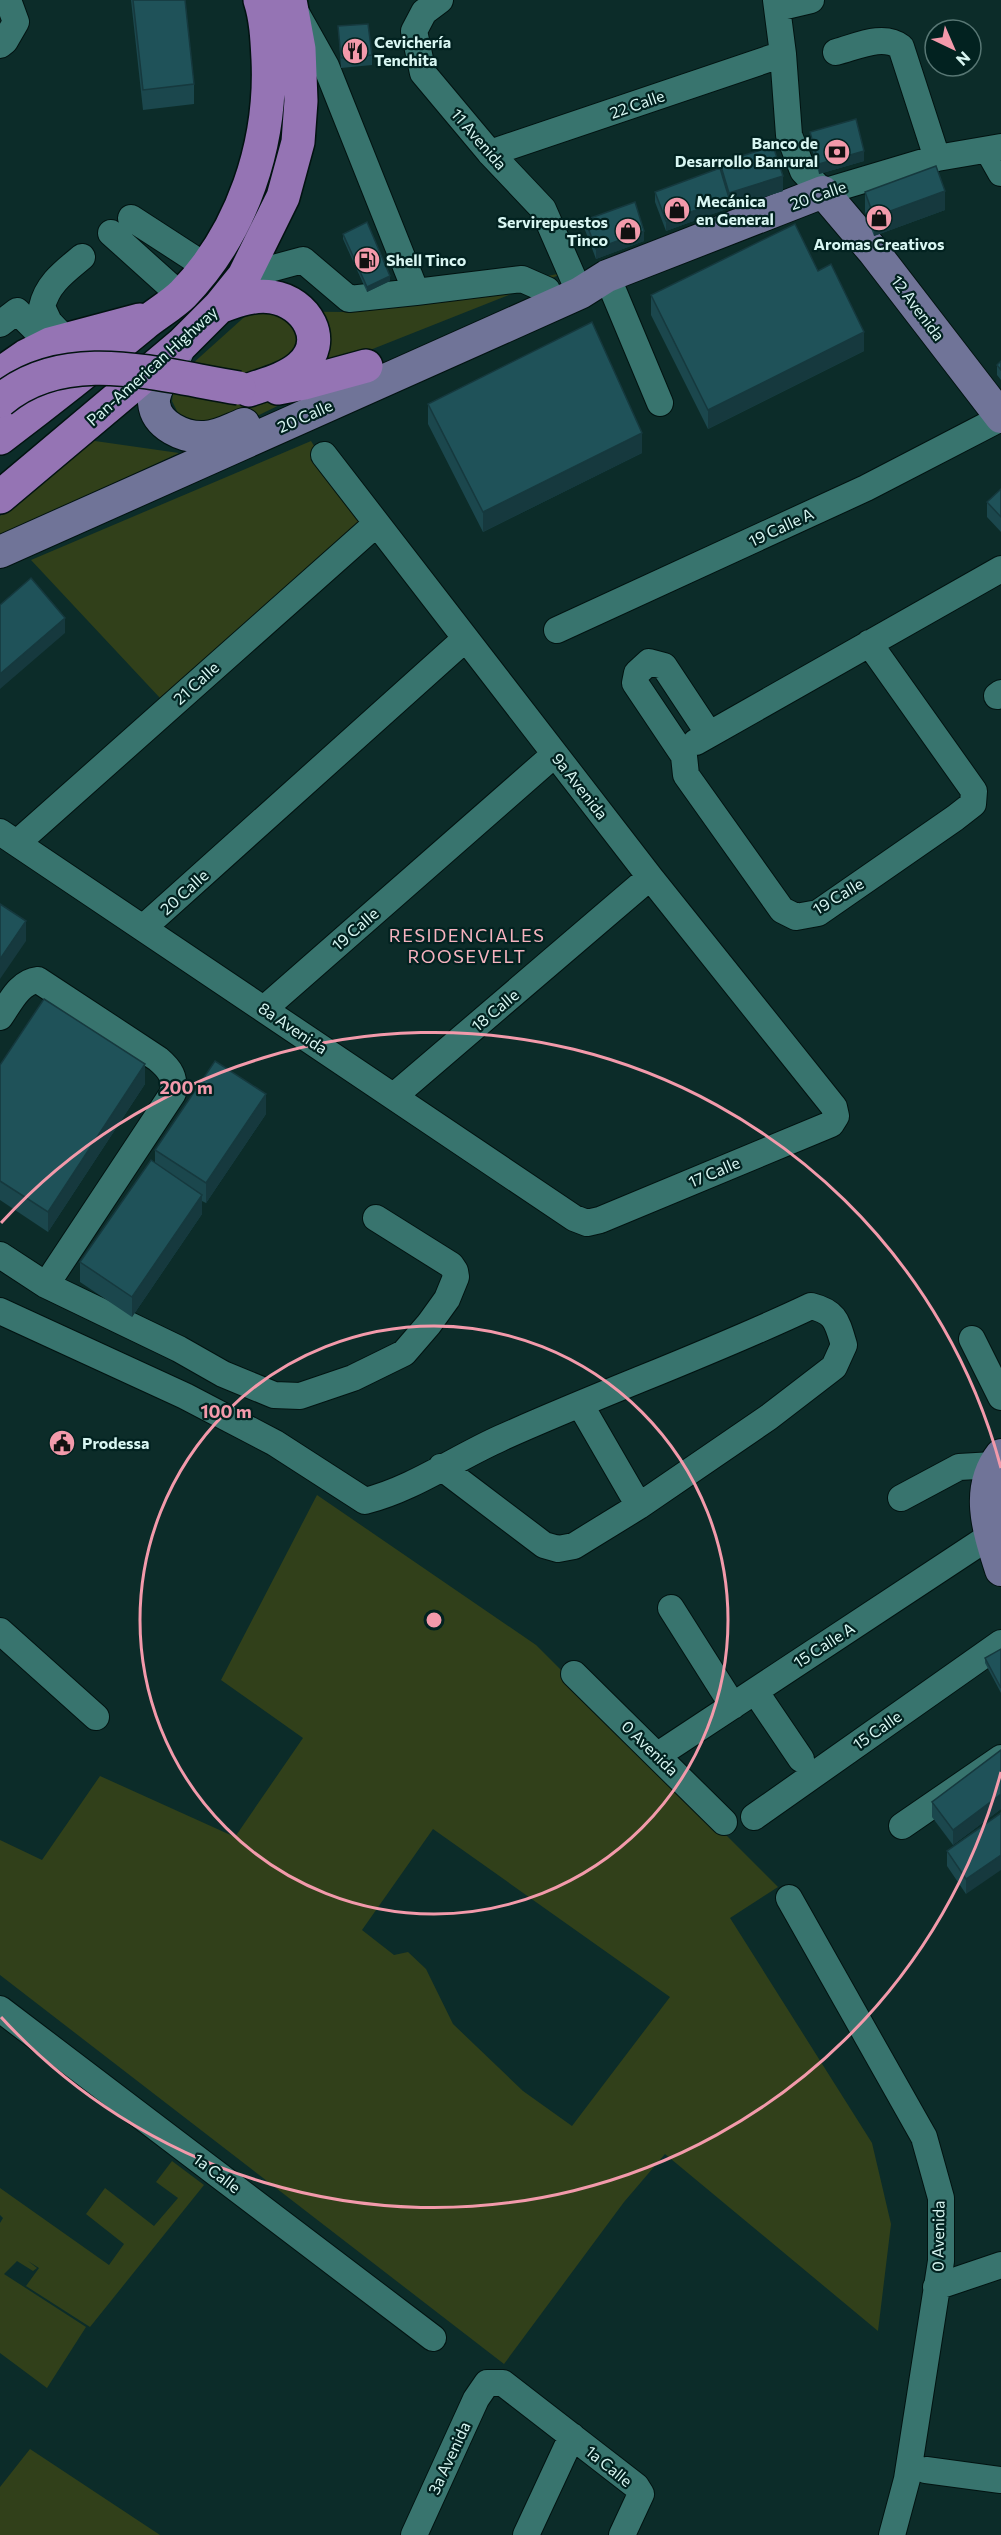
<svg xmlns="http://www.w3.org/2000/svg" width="1001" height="2535" viewBox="0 0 1001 2535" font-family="Commissioner,sans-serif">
  <rect width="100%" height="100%" fill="#0c2c29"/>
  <!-- green -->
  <path fill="#31401a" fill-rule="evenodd" d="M 567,272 L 360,354 L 245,375 L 191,365 L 251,311 L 344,312 L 450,296 Z
    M 174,386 L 306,392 L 251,419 L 197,422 L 178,413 L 172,401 Z
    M 88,440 L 179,453 L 0,536 L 0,516 Z
    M 311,441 L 364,525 L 160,698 L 31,560 Z
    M 317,1495 L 536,1645 L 778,1887 L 730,1918 L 872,2143 L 891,2224 L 878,2331 L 665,2154 L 624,2202 L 504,2364 L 0,1975 L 0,1840 L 42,1860 L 100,1776 L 235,1837 L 303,1738 L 221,1680 ZM 433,1829 L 670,1997 L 572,2126 L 523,2091 L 453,2024 L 426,1969 L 408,1952 L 394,1955 L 362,1930 Z
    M 172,2161 L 204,2185 L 90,2327 L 26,2286 L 39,2268 L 28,2261 L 37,2268 L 33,2271 L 17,2261 L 4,2274 L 86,2327 L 47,2388 L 0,2353 L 0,2223 L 3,2218 L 0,2215 L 0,2188 L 109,2265 L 124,2244 L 86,2214 L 105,2188 L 154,2226 L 178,2198 L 156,2182 Z
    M 30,2449 L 160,2535 L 0,2535 L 0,2487 Z"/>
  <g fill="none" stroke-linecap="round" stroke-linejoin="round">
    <defs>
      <path id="minor" d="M 440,0 L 424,12 L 414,31 L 423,73 L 490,153 L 543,209 L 574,280
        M 776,0 L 783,54 L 789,135 L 803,171 L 823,192 L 937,158 L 1001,147
        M 777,8 L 811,0
        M 298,16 L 326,66 L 416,292 L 522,279 L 547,290
        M 0,45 L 5,41 L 16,22 L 8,0
        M 836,52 C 856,47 883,33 901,47 L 937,158
        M 988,150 L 1001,173
        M 490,153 L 783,54
        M 131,218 L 205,266
        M 111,233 L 181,296
        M 244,276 L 303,260 L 349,299 L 416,292
        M 607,276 L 660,403
        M 0,324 L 17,311 L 50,344
        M 65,339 L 49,322 L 42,307 C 47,284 64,272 82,257
        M 557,630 L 866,488 L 1001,418
        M 997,696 L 1001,693
        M 709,734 L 664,666 L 649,662 L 637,673 L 635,683 L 684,756 L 686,775 L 782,910 L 796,917 L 818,913 L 955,818 L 973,804 L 974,791 L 869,643
        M 696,742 L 1001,569
        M 0,832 L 574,1218 L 587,1223 L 600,1220 L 831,1124 L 836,1116 L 834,1107 L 650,877 L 324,455
        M 17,843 L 376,524
        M 143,928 L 465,639
        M 264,1009 L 555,754
        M 0,1017 C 10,1003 19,982 38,980 L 158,1059 C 171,1070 175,1077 173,1093 L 46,1285
        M 394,1096 L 650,877
        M 0,1255 L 46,1285 L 179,1349 L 223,1374 L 274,1395 L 300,1396 L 353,1378 L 404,1353 L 429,1324 L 447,1299 L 456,1277 L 455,1271 L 451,1265 L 376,1218
        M 0,1311 L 185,1396 L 275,1443 L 365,1501 C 413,1489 456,1458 501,1438 C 603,1392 710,1354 811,1306 C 836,1312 837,1322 844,1345 L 834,1367 L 769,1417 L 639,1506 L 574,1546 L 558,1549 L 544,1545 L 441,1467
        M 972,1339 L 1001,1397
        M 580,1404 L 639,1506
        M 901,1498 L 959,1467 L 994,1465
        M 671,1608 L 733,1706
        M 0,1631 L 96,1717
        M 574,1674 L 724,1822
        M 755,1691 L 801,1759
        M 658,1755 L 990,1536
        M 754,1817 L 1001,1643
        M 902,1826 L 1001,1758
        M 789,1898 L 924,2137 L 941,2198 L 941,2261 L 907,2479 L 892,2535
        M 0,2009 L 433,2338
        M 936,2287 L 1001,2265
        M 926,2470 L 1001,2480
        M 414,2535 L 476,2399 L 487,2383 L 503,2383 L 636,2486 L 641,2494 L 622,2535
        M 526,2535 L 572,2436"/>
      <path id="major" d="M 177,353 C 170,366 153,388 154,403 C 156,426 185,438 204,437 C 218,437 231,429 244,424
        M 0,552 L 580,293 L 607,276 L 823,192 L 874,252 L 1001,417
        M 1001,1455 C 974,1490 989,1532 1001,1570"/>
      <path id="highway" d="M 219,307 C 236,301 254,294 272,297 C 306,302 330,341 300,367 C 286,379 266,384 249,390
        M 0,374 L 26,356 L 50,344 L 140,320
        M 278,388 L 304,383 L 366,366
        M 0,438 C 49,401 97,363 144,324 C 156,314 172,305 183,294 C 243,232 272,143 268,59 C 267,39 266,18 260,0
        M 0,497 L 182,344 L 219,307 L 244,276 L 283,197 L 298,142 L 301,101 L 299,49 L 290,0"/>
    </defs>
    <!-- minor casing -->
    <use href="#minor" stroke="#021311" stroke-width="28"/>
    <!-- major casing -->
    <use href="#major" stroke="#021311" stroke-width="34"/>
    <!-- highway casing -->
    <use href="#highway" stroke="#021311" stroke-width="36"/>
    <!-- minor -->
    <use href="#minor" stroke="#38746e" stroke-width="26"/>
    <!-- major -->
    <use href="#major" stroke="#707498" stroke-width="32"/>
    <!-- highway -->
    <use href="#highway" stroke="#9574b4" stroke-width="33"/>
    <defs>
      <path id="highway-bridge" d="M 0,401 C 66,344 162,376 239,388"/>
    </defs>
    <!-- highway-bridge casing -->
    <use href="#highway-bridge" stroke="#021311" stroke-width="36" stroke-linecap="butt"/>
    <!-- highway-bridge -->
    <use href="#highway-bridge" stroke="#9574b4" stroke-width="33"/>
  </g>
  <!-- wall -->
  <path fill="#1b474d" d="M 131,0 L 185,0 L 194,84 L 194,104 L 143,110 Z
    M 338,26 L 372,55 L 372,65 L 341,68 Z
    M 810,132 L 864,161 L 819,174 L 810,142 Z
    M 720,163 L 783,191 L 729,208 L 666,231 L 655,202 L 655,192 L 720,168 Z
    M 865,192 L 945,210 L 874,236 L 865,212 Z
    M 585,220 L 644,241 L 596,259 L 585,230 Z
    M 343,234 L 390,281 L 367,292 L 343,239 Z
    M 818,271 L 864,351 L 708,429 L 651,315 L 651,295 Z
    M 1001,361 L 1001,380 L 997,375 L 997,365 Z
    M 428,404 L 642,453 L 483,532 L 428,424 Z
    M 1001,489 L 1001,532 L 987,517 L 987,502 Z
    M 0,1065 L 145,1084 L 48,1232 L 0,1200 Z
    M 266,1114 L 206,1203 L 202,1201 L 202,1214 L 132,1317 L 80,1282 L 80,1262 L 155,1163 L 155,1150 Z
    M 1001,1649 L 1001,1693 L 985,1663 L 985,1658 Z
    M 1001,1750 L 1001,1809 L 953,1845 L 932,1817 L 932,1802 Z
    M 1001,1813 L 966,1894 L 947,1866 L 947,1851 Z"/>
  <!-- shaded-wall -->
  <path fill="#16393e" d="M 864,151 L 864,161 L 819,174 L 819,164 Z
    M 783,176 L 783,191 L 729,208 L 666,231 L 666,221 L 729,198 L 729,193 Z
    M 945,191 L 945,210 L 874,236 L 874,217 Z
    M 644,231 L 644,241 L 596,259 L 596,249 Z
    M 390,276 L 390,281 L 367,292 L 367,287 Z
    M 864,332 L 864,351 L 708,429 L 708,410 Z
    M 642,433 L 642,453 L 483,532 L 483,512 Z
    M 65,618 L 65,633 L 0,689 L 0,674 Z
    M 26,921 L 26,941 L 0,979 L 0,959 Z
    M 145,1064 L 145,1084 L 48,1232 L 48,1212 Z
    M 266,1094 L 266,1114 L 206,1203 L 206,1183 Z
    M 202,1195 L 202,1214 L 132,1317 L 132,1297 Z
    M 1001,1794 L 1001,1809 L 953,1845 L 953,1830 Z
    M 1001,1855 L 1001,1870 L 966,1894 L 966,1879 Z"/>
  <!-- building -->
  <path fill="#1f5259" stroke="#16393e" stroke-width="1.5" d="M 133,0 L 185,0 L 194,84 L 143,90 Z
    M 368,24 L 372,55 L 341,58 L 338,26 Z
    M 856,119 L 864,151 L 819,164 L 810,132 Z
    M 773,146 L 783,176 L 729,193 L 720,163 Z
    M 936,166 L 945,191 L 874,217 L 865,192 Z
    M 720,168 L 729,198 L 666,221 L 655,192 Z
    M 635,202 L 644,231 L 596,249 L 585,220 Z
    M 367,222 L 390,276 L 367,287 L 343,234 Z
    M 795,224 L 818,271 L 831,264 L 864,332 L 708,410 L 651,295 Z
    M 592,322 L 642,433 L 483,512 L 428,404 Z
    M 1001,361 L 1001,370 L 997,365 Z
    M 1001,489 L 1001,517 L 987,502 Z
    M 31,578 L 65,618 L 0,674 L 0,605 Z
    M 0,904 L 26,921 L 0,959 Z
    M 44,999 L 145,1064 L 48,1212 L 0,1181 L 0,1065 Z
    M 215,1061 L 266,1094 L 206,1183 L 155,1150 Z
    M 151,1160 L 202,1195 L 132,1297 L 80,1262 Z
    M 1001,1649 L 1001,1688 L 985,1658 Z
    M 1001,1750 L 1001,1794 L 953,1830 L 932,1802 Z
    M 1001,1813 L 1001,1855 L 966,1879 L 947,1851 Z"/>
  <!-- distance rings -->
  <g fill="none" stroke="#f39aab" stroke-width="3">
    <circle cx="434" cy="1620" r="294"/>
    <path d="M1001 1772A587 587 0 0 1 1 2017M1 1223A587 587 0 0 1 1001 1468"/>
  </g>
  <!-- icons -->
  <defs>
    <symbol id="restaurant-disc" viewBox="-11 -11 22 22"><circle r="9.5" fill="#f39aab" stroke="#022220"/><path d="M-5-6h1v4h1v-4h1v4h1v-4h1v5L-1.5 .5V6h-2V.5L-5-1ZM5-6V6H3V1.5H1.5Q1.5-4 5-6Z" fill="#111"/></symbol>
    <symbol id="bank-disc" viewBox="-11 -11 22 22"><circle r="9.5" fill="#f39aab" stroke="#022220"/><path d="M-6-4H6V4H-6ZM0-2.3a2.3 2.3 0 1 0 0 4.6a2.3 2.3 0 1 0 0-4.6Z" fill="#111"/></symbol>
    <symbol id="shop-disc" viewBox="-11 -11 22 22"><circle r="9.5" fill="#f39aab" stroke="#022220"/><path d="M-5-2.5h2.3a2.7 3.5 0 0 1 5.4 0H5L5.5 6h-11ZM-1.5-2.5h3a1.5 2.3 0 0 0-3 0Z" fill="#111"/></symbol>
    <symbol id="fuel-disc" viewBox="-11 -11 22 22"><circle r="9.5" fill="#f39aab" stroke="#022220"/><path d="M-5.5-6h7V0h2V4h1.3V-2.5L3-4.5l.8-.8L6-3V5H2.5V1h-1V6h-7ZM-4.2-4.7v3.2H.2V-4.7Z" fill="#111"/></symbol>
    <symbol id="civic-disc" viewBox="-11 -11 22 22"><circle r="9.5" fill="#f39aab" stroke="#022220"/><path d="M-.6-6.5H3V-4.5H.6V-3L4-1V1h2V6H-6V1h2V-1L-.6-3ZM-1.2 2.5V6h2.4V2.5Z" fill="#111"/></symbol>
  </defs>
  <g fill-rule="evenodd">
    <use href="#restaurant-disc" x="340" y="36" width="30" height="30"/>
    <use href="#bank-disc" x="822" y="137" width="30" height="30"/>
    <use href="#shop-disc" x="662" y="195" width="30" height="30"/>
    <use href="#shop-disc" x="864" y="203" width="30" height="30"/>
    <use href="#shop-disc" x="613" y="216" width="30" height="30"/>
    <use href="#fuel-disc" x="352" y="245" width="30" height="30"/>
    <use href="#civic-disc" x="47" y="1428" width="30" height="30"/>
  </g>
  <g text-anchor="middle" stroke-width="4.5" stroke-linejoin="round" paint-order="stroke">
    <!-- poi labels -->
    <g font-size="16" font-weight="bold" fill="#d8f6f2" stroke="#022220" text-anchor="start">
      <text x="374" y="48">Cevichería<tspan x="374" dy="18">Tenchita</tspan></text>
      <text x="818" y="149" text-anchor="end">Banco de<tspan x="818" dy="18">Desarrollo Banrural</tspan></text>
      <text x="696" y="207">Mecánica<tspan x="696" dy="18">en General</tspan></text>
      <text x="608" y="228" text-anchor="end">Servirepuestos<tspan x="608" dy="18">Tinco</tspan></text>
      <text x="879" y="250" text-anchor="middle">Aromas Creativos</text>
      <text x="386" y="266">Shell Tinco</text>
      <text x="82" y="1449">Prodessa</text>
    </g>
    <!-- street labels -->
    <g font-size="16" fill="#d8f6f2" stroke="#022220">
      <text transform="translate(637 104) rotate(-19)" y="6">22 Calle</text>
      <text transform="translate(479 139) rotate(49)" y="6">11 Avenida</text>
      <text transform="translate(818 195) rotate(-19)" y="6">20 Calle</text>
      <text transform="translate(918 308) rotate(53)" y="6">12 Avenida</text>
      <text transform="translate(152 366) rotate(-42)" y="6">Pan-American Highway</text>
      <text transform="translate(305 416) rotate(-24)" y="6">20 Calle</text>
      <text transform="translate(781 527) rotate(-25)" y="6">19 Calle A</text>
      <text transform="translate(196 683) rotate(-42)" y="6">21 Calle</text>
      <text transform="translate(580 786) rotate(52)" y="6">9a Avenida</text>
      <text transform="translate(184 892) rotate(-42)" y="6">20 Calle</text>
      <text transform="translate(838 896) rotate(-31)" y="6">19 Calle</text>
      <text transform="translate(355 929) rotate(-41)" y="6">19 Calle</text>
      <text transform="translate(495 1010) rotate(-40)" y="6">18 Calle</text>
      <text transform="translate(293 1028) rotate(34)" y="6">8a Avenida</text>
      <text transform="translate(714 1172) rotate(-23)" y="6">17 Calle</text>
      <text transform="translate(824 1645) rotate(-33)" y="6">15 Calle A</text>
      <text transform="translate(877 1730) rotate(-35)" y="6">15 Calle</text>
      <text transform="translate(650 1748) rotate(44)" y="6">0 Avenida</text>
      <text transform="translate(217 2173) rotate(37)" y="6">1a Calle</text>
      <text transform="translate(938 2236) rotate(-89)" y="6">0 Avenida</text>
      <text transform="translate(449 2458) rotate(-65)" y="6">3a Avenida</text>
      <text transform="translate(609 2466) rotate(39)" y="6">1a Calle</text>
    </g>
    <!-- neighbourhood labels -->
    <g font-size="18" letter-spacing="1.5" fill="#f6b3bf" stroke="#022220">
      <text x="467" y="942">RESIDENCIALES<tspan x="467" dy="21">ROOSEVELT</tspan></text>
    </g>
  </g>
  <circle cx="434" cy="1620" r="9" fill="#f39aab" stroke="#022220" stroke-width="3"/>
  <g font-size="18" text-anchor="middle" font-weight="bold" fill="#f39aab" stroke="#022220" stroke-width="4.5" stroke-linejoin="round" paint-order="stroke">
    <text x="186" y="1094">200 m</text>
    <text x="226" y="1418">100 m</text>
  </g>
  <!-- north arrow -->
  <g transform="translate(953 48) rotate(136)"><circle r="28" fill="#022220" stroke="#587774" stroke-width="1.5"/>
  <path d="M0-4.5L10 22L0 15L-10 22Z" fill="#f39aab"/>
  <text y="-9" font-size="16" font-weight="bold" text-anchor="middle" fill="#d8f6f2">N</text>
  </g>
</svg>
